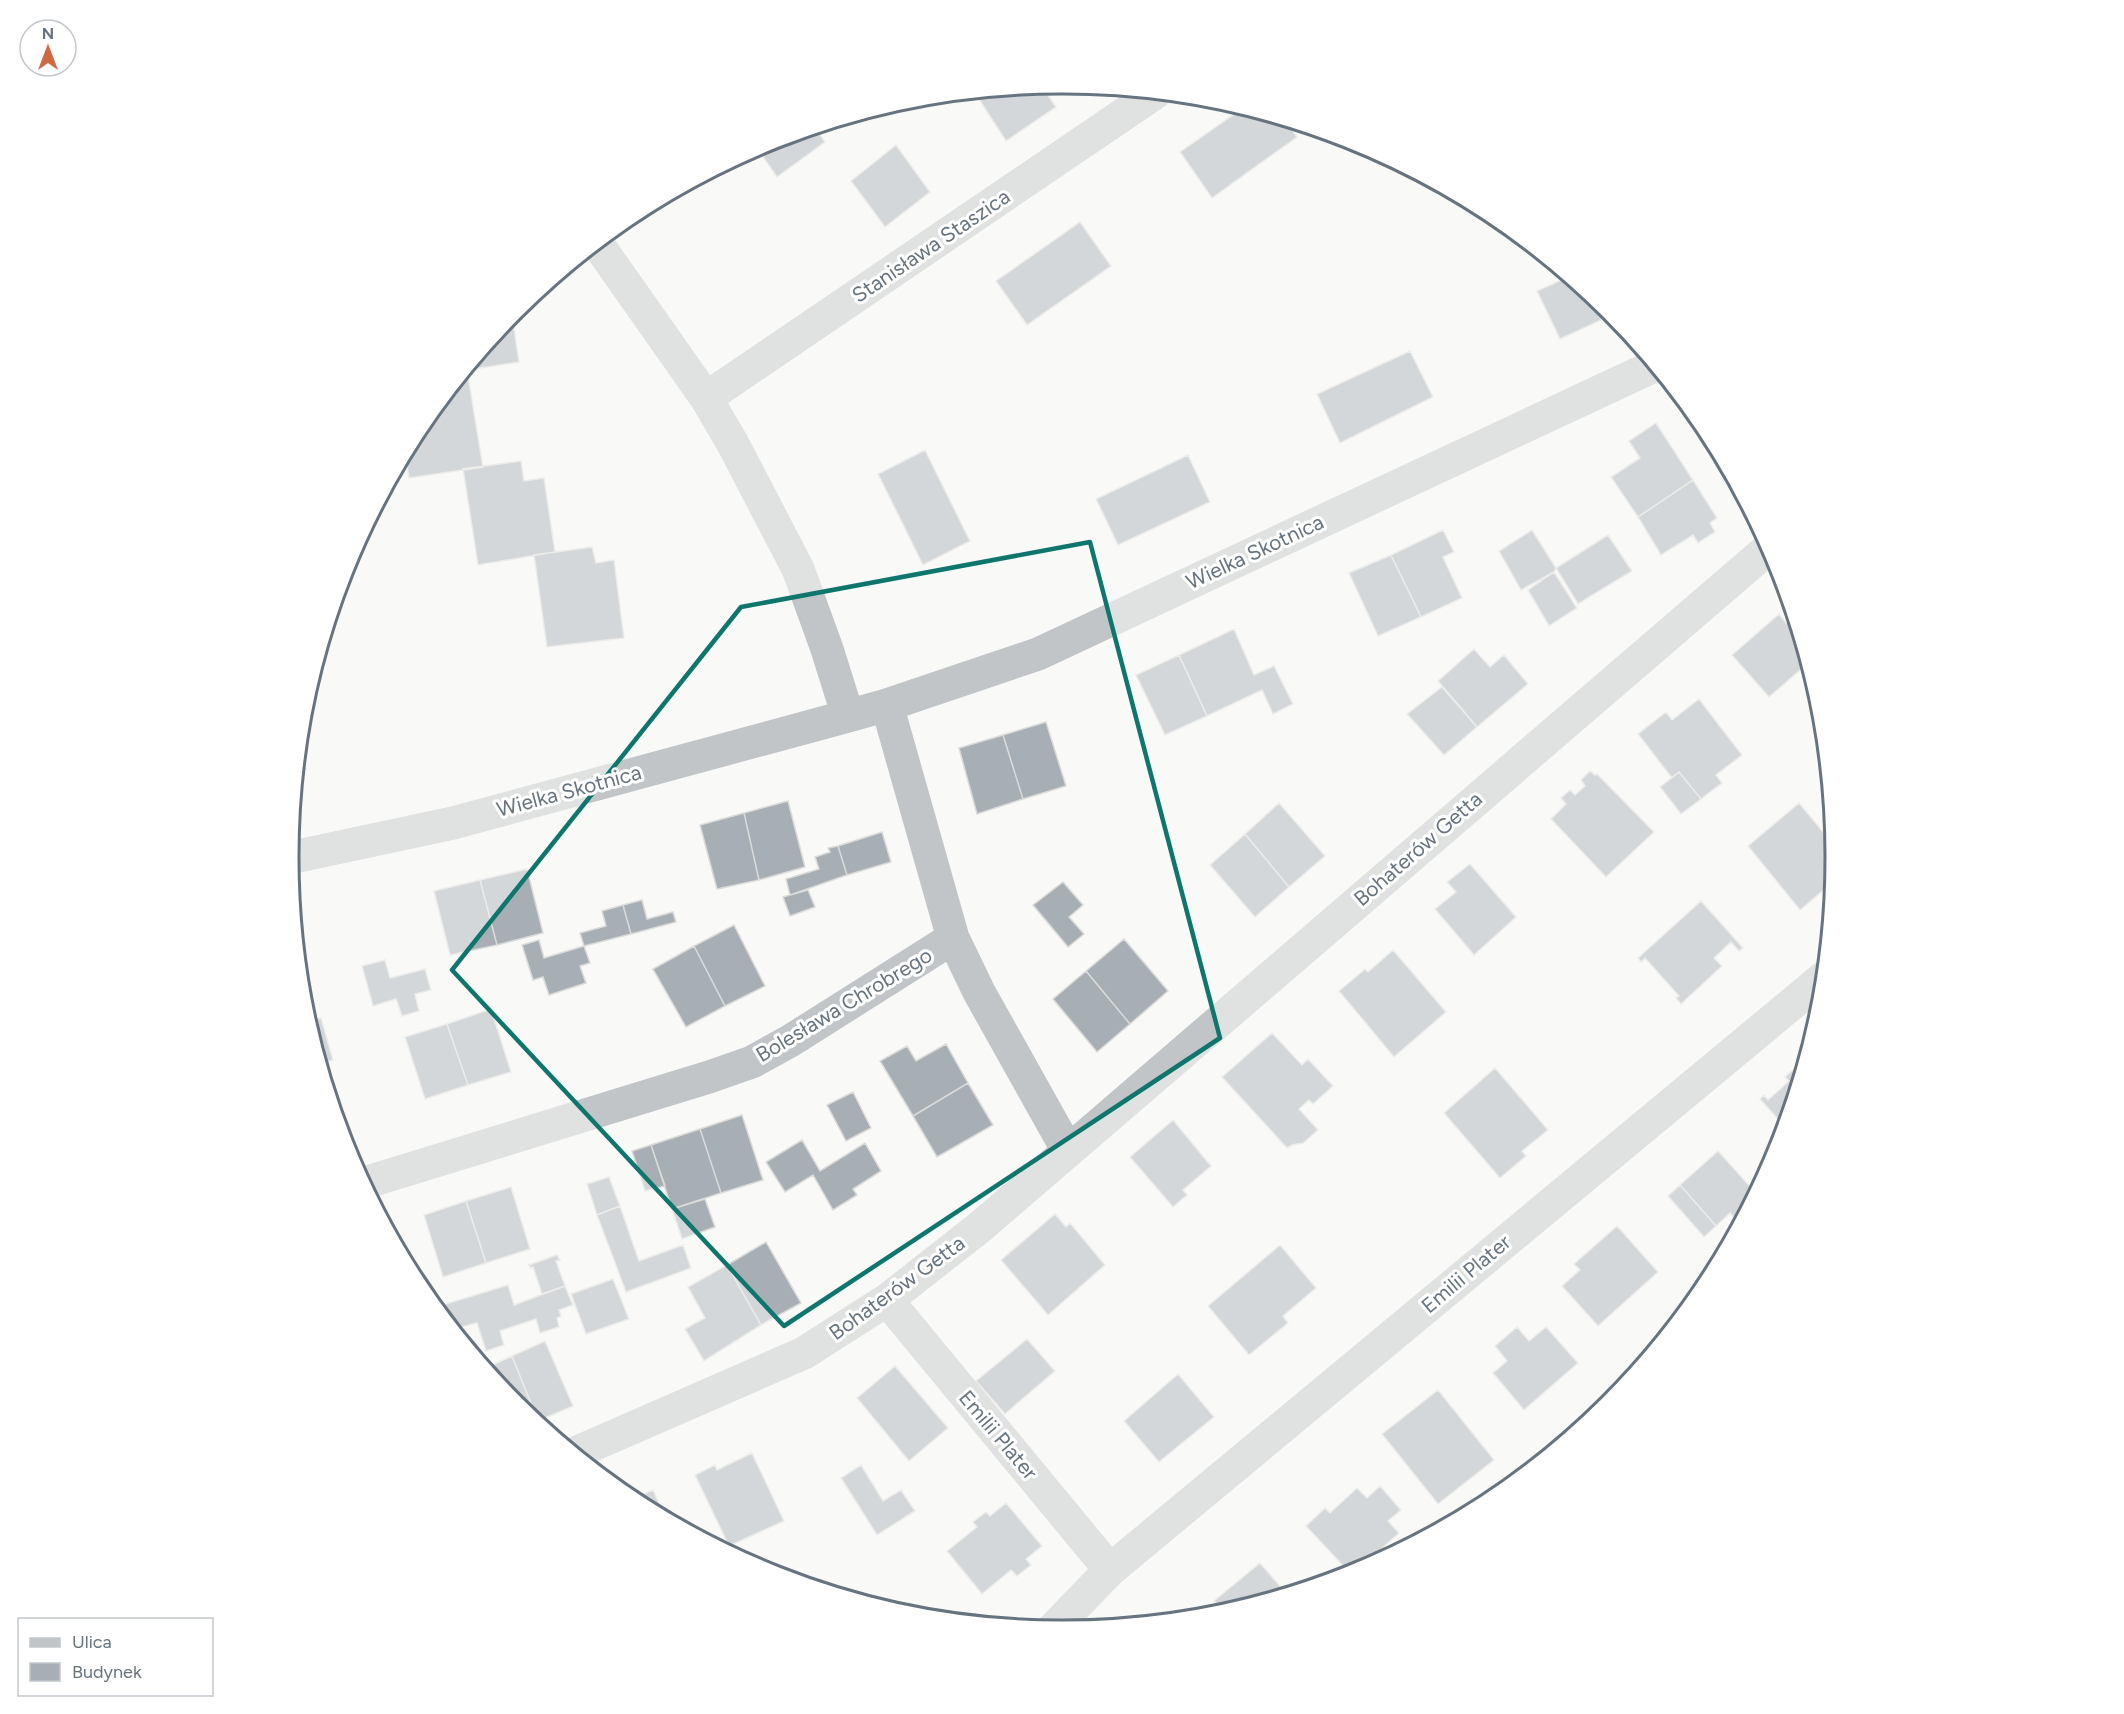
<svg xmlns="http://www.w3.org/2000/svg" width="2124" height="1714" viewBox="0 0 2124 1714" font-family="Figtree,sans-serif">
  <rect width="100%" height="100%" fill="#f9f9f8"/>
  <!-- building -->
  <path fill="#a7aeb4" stroke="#dbdbda" stroke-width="1.5" d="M 1042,86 L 1056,107 L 1006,141 L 975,93 Z
    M 1243,108 L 1286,121 L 1297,137 L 1212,198 L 1180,152 Z
    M 816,128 L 825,142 L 777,177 L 757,148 L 767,143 Z
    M 896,145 L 930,192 L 885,227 L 851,181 Z
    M 1080,222 L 1111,266 L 1027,325 L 996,281 Z
    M 1568,277 L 1612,315 L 1560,339 L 1537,291 Z
    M 512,315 L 519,362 L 467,370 Z
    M 1410,351 L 1433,397 L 1340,443 L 1317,394 Z
    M 467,370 L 483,467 L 409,478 L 405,453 L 419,427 Z
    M 1656,423 L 1693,480 L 1638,517 L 1611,477 L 1640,458 L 1629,441 Z
    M 925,450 L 970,541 L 923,565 L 878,474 Z
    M 1188,455 L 1210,502 L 1118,545 L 1096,499 Z
    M 521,461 L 524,481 L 544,478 L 555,552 L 478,565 L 463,469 Z
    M 1693,480 L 1717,518 L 1710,523 L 1715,532 L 1698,543 L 1693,535 L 1661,555 L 1638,517 Z
    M 1443,530 L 1454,552 L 1443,557 L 1462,598 L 1421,617 L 1391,555 Z
    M 1532,530 L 1556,568 L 1554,572 L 1521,590 L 1499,551 Z
    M 1608,535 L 1632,571 L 1578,604 L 1556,568 Z
    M 592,547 L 596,563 L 614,560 L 624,638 L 547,647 L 534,555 Z
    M 1391,555 L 1421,617 L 1378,636 L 1349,573 Z
    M 1554,572 L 1577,608 L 1549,626 L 1528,590 Z
    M 1779,614 L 1786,623 L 1791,618 L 1795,622 L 1807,664 L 1769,697 L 1732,655 Z
    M 1234,629 L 1254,675 L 1274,666 L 1293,704 L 1273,714 L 1262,690 L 1207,716 L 1179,655 Z
    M 1474,649 L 1490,667 L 1504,655 L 1528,684 L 1477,727 L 1438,681 Z
    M 1179,655 L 1207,716 L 1165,735 L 1136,675 Z
    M 1442,687 L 1477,727 L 1444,755 L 1407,714 Z
    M 1699,699 L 1742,755 L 1716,775 L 1722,783 L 1701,799 L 1679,772 L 1672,778 L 1638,734 L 1666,712 L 1672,720 Z
    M 1046,722 L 1066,786 L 1023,799 L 1003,735 Z
    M 1003,735 L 1023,799 L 977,814 L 959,748 Z
    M 1590,771 L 1595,775 L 1597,774 L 1654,832 L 1606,877 L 1551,819 L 1566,804 L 1561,798 L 1570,790 L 1575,795 L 1585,786 L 1581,780 Z
    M 1679,772 L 1701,799 L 1681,814 L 1660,787 Z
    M 788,801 L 805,867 L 759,880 L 744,813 Z
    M 1279,803 L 1325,856 L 1289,887 L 1245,834 Z
    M 1799,803 L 1834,845 L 1835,857 L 1832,883 L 1800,910 L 1748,846 Z
    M 744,813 L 759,880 L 717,889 L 700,825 Z
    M 882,832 L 891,862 L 847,875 L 838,846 Z
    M 1245,834 L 1289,887 L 1255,917 L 1210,865 Z
    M 838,846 L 847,875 L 790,895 L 786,879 L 819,869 L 815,857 L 830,852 L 828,848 Z
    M 1470,864 L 1516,917 L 1474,955 L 1435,909 L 1456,892 L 1447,882 Z
    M 527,869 L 543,933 L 497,945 L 480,880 Z
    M 480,880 L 497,945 L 450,955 L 434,891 Z
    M 1063,882 L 1083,905 L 1069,917 L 1084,934 L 1068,947 L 1033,905 Z
    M 808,890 L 815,907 L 790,916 L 783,897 Z
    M 642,900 L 647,919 L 673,912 L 676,922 L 631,934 L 623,905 Z
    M 1701,901 L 1743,948 L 1739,951 L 1731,942 L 1714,958 L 1722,966 L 1681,1004 L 1676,998 L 1679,996 L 1645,958 L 1641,962 L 1638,958 Z
    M 623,905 L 631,934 L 584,946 L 580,933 L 606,926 L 602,911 Z
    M 734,925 L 765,986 L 725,1006 L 694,946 Z
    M 1124,939 L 1168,991 L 1130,1024 L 1086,971 Z
    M 539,940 L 544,958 L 584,946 L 590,963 L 580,966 L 586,983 L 549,995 L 543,977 L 533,980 L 522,945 Z
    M 694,946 L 725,1006 L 686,1027 L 653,969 Z
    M 1393,950 L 1446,1012 L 1394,1057 L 1339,991 L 1365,969 L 1368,972 Z
    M 385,960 L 390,978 L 425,969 L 431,990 L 415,994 L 419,1011 L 402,1016 L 396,999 L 373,1006 L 362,966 Z
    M 1086,971 L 1130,1024 L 1097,1052 L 1053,999 Z
    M 491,1009 L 511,1072 L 468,1085 L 447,1024 Z
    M 321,1018 L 333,1060 L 321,1064 L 315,1039 L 313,1039 L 308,1021 Z
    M 447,1024 L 468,1085 L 425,1099 L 405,1037 Z
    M 1272,1033 L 1302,1065 L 1308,1059 L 1333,1086 L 1313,1104 L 1309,1100 L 1299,1109 L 1318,1130 L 1303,1143 L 1292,1145 L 1287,1148 L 1222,1077 Z
    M 946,1044 L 968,1083 L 913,1116 L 880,1061 L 907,1046 L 916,1061 Z
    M 1804,1060 L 1784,1126 L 1760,1099 L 1764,1095 L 1768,1100 L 1789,1081 L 1785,1077 Z
    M 1495,1068 L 1548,1130 L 1522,1151 L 1526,1156 L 1500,1178 L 1444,1113 Z
    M 968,1083 L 993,1125 L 937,1157 L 913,1116 Z
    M 853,1092 L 871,1128 L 846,1141 L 827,1105 Z
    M 742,1115 L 763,1180 L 721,1193 L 700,1129 Z
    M 1173,1120 L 1211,1166 L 1183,1190 L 1187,1195 L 1173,1207 L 1130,1157 Z
    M 700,1129 L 721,1193 L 672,1209 L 651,1145 Z
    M 802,1140 L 820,1171 L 865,1143 L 881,1171 L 853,1189 L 857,1195 L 833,1210 L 813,1175 L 785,1192 L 766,1162 Z
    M 651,1145 L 665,1186 L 645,1191 L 632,1151 Z
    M 1718,1151 L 1755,1192 L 1739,1223 L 1730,1213 L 1716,1226 L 1680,1185 Z
    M 609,1177 L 620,1206 L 597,1215 L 587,1184 Z
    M 1680,1185 L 1716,1226 L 1704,1237 L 1668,1196 Z
    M 511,1187 L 530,1249 L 486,1263 L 466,1201 Z
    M 705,1199 L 715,1227 L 682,1239 L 672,1209 Z
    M 466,1201 L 486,1263 L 443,1277 L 424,1215 Z
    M 620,1206 L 639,1261 L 683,1245 L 691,1268 L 626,1292 L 597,1215 Z
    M 1055,1214 L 1066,1227 L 1070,1223 L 1105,1265 L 1048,1315 L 1001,1260 Z
    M 1617,1226 L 1658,1272 L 1598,1326 L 1562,1286 L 1580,1270 L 1574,1264 Z
    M 766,1242 L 801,1303 L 761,1325 L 727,1265 Z
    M 1280,1245 L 1316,1288 L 1283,1316 L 1288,1323 L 1249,1355 L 1208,1306 Z
    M 557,1255 L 560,1260 L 556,1261 L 565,1286 L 542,1294 L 533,1267 L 531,1268 L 529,1265 Z
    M 727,1265 L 761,1325 L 704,1361 L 685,1329 L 705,1318 L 688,1287 Z
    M 613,1279 L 629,1319 L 586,1334 L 571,1294 Z
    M 508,1285 L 514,1305 L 565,1286 L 573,1305 L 559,1310 L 561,1316 L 557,1318 L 559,1327 L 540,1333 L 536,1319 L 500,1331 L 504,1345 L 486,1351 L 477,1323 L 454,1329 L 436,1307 Z
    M 1517,1327 L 1529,1341 L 1546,1327 L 1578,1363 L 1524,1410 L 1493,1373 L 1507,1361 L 1495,1346 Z
    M 1027,1339 L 1055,1371 L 1005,1414 L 976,1381 Z
    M 545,1341 L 573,1406 L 538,1421 L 512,1356 Z
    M 512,1356 L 538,1421 L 537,1421 L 515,1403 L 486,1368 Z
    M 895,1366 L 948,1428 L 909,1461 L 857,1398 Z
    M 1178,1374 L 1214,1417 L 1159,1462 L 1124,1421 Z
    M 1438,1390 L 1494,1460 L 1438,1504 L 1382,1434 Z
    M 752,1453 L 784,1521 L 729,1546 L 695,1475 L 715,1465 L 717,1470 Z
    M 861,1465 L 883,1501 L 901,1490 L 915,1511 L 877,1535 L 841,1478 Z
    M 1380,1486 L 1401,1510 L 1388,1521 L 1399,1533 L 1357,1571 L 1350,1573 L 1306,1526 L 1325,1508 L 1330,1513 L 1357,1488 L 1367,1498 Z
    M 653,1490 L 665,1517 L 631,1499 Z
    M 1006,1503 L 1042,1546 L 1026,1559 L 1031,1565 L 1017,1576 L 1011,1570 L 982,1594 L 947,1551 L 977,1527 L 973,1522 L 986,1512 L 990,1516 Z
    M 1260,1563 L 1286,1593 L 1224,1612 L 1214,1601 Z"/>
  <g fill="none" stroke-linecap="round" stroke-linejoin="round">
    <!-- street -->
    <path stroke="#c1c5c8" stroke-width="33" d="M 597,243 L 706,398 L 733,444 L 798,569 L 827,649 L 848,716
      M 706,398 L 1155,93
      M 887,705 L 953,938 L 979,992 L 1068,1151
      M 289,858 L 453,823 L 848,716 L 887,705 L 1038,654 L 1654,366
      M 364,1183 L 709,1077 L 752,1062 L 790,1041 L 953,938
      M 887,1300 L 1110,1570
      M 575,1453 L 804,1353 L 887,1300 L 980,1227 L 1769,548
      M 1053,1629 L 1110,1570 L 1823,978"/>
  </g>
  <!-- marked area -->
  <path d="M0 0H2124V1714H0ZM 1090,542 L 1220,1038 L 784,1326 L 452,970 L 741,607 Z" fill="#f9f9f8" fill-opacity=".55" fill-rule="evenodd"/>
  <path fill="none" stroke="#0f766e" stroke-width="4.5" stroke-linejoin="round" d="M 1090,542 L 1220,1038 L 784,1326 L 452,970 L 741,607 Z"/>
  <g text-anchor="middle" stroke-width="6" stroke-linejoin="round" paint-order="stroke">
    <!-- street labels -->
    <g font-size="21" fill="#67747f" stroke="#fff">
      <text transform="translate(931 246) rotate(-34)" y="7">Stanisława Staszica</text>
      <text transform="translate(1255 552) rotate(-25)" y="7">Wielka Skotnica</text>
      <text transform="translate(569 791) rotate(-15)" y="7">Wielka Skotnica</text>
      <text transform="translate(1418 849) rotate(-41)" y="7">Bohaterów Getta</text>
      <text transform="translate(844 1005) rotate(-31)" y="7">Bolesława Chrobrego</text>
      <text transform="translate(1466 1274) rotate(-40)" y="7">Emilii Plater</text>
      <text transform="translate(897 1288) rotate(-36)" y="7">Bohaterów Getta</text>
      <text transform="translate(998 1435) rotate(50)" y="7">Emilii Plater</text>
    </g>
  </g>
  <!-- crop -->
  <path d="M0 0H2124V1714H0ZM1061 94H1063A762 762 0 0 1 1825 856V858A762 762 0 0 1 1063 1620H1061A762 762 0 0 1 299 858V856A762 762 0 0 1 1061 94Z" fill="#fff" fill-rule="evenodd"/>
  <path fill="none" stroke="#67747f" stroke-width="3" d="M1061 94H1063A762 762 0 0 1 1825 856V858A762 762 0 0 1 1063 1620H1061A762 762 0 0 1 299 858V856A762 762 0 0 1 1061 94Z"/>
  <!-- legend -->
  <rect x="18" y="1618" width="195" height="78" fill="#ffffff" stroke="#c2c7cc" stroke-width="1.5"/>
  <rect x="30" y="1638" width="30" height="9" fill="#c1c5c8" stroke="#c2c7cc" stroke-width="1.5"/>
  <text x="72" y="1648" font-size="18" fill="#67747f">Ulica</text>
  <rect x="30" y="1663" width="30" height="18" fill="#a7aeb4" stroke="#c2c7cc" stroke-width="1.5"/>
  <text x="72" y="1678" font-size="18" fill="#67747f">Budynek</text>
  <!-- north arrow -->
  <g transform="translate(48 48)"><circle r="28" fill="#ffffff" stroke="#c2c7cc" stroke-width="1.5"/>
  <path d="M0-4.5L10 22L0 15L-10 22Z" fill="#ce6943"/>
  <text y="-9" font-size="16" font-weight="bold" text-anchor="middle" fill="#67747f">N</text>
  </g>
</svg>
